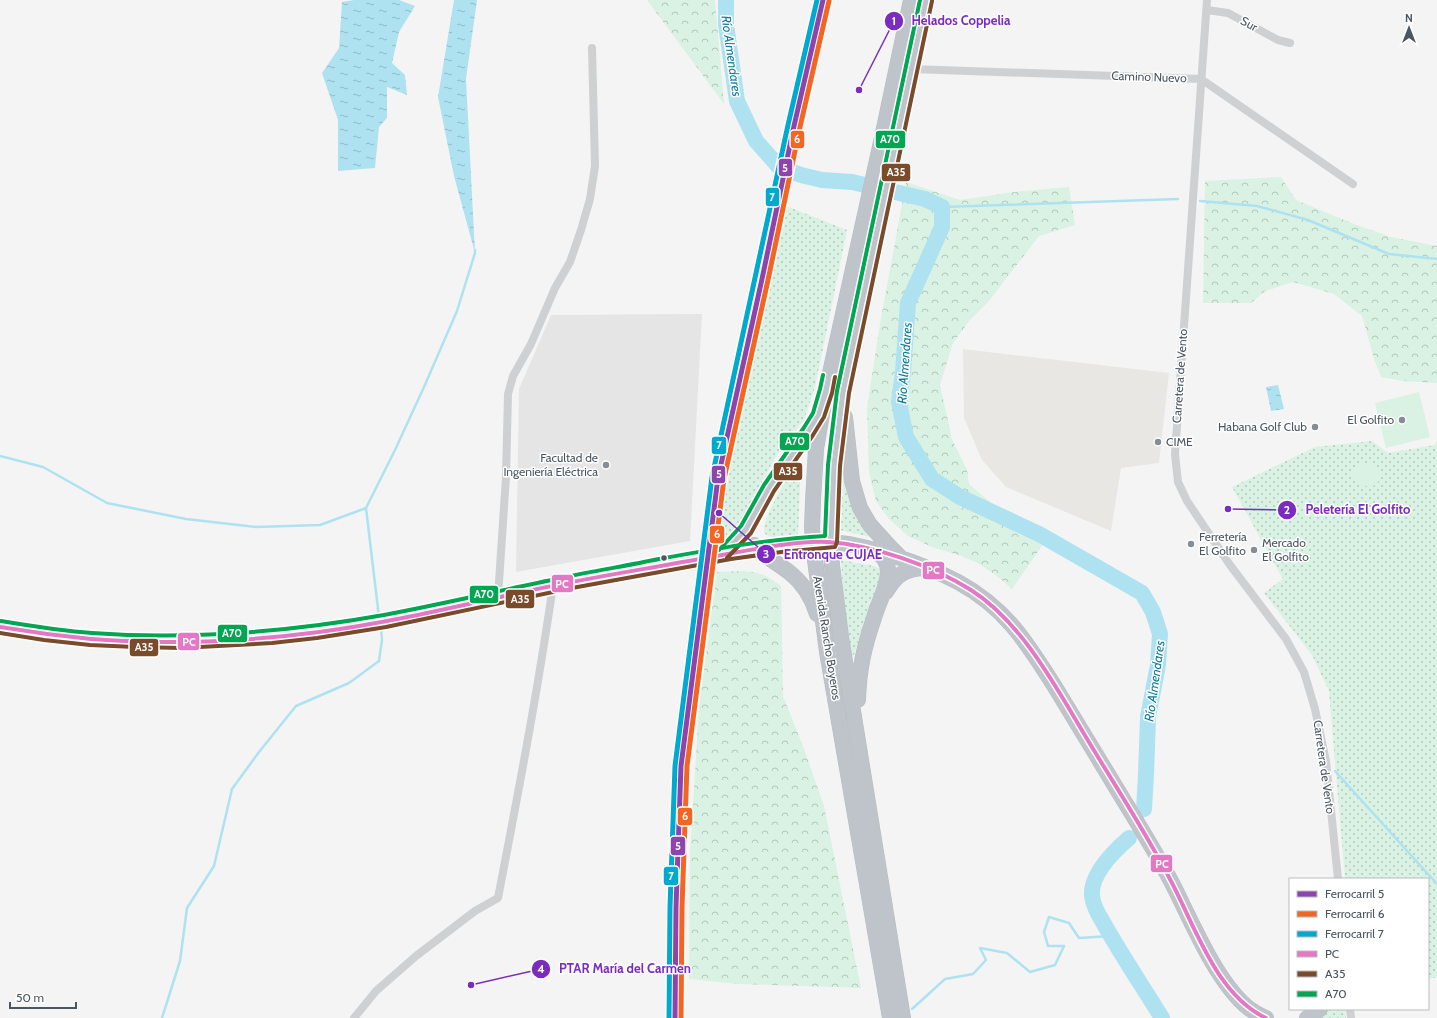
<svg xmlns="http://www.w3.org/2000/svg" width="1437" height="1018" viewBox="0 0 1437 1018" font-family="Cabin,sans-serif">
  <defs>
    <pattern id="grass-dots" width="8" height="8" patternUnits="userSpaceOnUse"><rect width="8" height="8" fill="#d9f2e3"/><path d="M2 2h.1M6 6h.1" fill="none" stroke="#b2c7bb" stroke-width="1.8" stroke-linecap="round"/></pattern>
    <pattern id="forest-crowns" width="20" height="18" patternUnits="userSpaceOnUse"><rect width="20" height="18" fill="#d9f2e3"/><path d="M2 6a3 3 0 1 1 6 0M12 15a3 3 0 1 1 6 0" fill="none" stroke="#b2c7bb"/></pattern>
    <pattern id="water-ripples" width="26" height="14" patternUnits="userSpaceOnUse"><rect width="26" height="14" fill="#aee2f0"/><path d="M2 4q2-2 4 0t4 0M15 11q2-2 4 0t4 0" fill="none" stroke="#90bac6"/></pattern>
  </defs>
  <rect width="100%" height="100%" fill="#f4f4f4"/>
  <!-- commercial -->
  <path fill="#e8e7e3" d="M 963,349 L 1169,373 L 1159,463 L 1121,468 L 1111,531 L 1006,487 L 982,460 L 964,418 Z"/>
  <!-- education -->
  <path fill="#e6e5e6" d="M 702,314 L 690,541 L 516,572 L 519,389 L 551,315 Z"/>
  <!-- grass -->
  <path fill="url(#grass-dots)" d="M 786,206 L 847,230 L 819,368 L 814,390 L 804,420 L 776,456 L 754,496 L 746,516 L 735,533 L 718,544 L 726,466 L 747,365 Z
    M 844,435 L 875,538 L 839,530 L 838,529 Z
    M 1437,440 L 1437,977 L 1428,979 L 1428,879 L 1345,879 L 1329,691 L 1312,655 L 1264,593 L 1283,579 L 1232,487 L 1315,447 L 1372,441 L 1388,453 L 1435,445 Z
    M 797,462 L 801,464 L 798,534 L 772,537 L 765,534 L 764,532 C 763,514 788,479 797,462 Z
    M 841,560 L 874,566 L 883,570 L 854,655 L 851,656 L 844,605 Z
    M 1326,1009 L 1345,1009 L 1346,1018 L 1322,1018 L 1323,1013 Z"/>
  <!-- forest -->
  <path fill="url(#forest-crowns)" d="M 647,0 L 715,0 L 724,104 Z
    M 1281,177 L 1296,200 L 1354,224 L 1391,237 L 1437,246 L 1437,383 L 1403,381 L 1381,377 L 1374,359 L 1362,316 L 1334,294 L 1293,282 L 1265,291 L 1251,303 L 1203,303 L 1205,181 Z
    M 906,182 L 960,200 L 1014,192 L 1069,187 L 1075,225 L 1039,236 L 989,301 L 969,321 L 953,343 L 940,385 L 952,439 L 967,470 L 969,484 L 1042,546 L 1012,589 L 997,576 L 978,563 L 961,556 L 932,547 L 908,536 L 889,519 L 876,501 L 869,473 L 867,408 L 880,324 Z
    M 742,571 C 759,572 768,575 781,586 L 783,696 L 803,746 L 824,806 L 861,988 L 738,984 L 689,979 L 690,853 L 699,707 L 717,572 Z"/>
  <!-- garden -->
  <path fill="#d9f2e3" d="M 1419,392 L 1430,437 L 1386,448 L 1375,403 Z
    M 1362,464 L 1373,464 L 1379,474 L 1378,482 L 1371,488 L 1361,484 L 1353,476 L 1353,468 Z"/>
  <!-- water -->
  <path fill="url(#water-ripples)" d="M 354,0 L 399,0 L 415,6 L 399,32 L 392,63 L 405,75 L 407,95 L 387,87 L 387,118 L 379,127 L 375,168 L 338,171 L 338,120 L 322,73 L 339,48 L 342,2 Z
    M 454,0 L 477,0 L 466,79 L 475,253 L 454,176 L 438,97 Z
    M 1278,385 L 1284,409 L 1271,411 L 1266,387 Z"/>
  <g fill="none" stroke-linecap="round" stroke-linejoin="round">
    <!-- stream -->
    <path stroke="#aee2f0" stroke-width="2.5" d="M 1200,201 L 1257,206 L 1308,220 L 1389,254 L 1437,259
      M 942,207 L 1178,199
      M 0,456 L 43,467 L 107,503 L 186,519 L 256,527 L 320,525 L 366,508
      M 379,617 L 366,508 L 395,450 L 424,387 L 457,311 L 475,253 L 475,250
      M 1335,771 L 1437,884
      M 912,1009 L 945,979 L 973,974 L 986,960 L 980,948 L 1007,953 L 1030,972 L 1055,965 L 1064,946 L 1048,946 L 1044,932 L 1049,917 L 1069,923 L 1079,938 L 1111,936
      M 162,1018 L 180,961 L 187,908 L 214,866 L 232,789 L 259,752 L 296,706 L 349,683 L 379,661 L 382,640 L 381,628"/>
    <!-- river -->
    <path stroke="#aee2f0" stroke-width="16" d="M 726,0 L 726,25 L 737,101 L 756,141 L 779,167 L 801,175 L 822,180 L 852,182 L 925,199 L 942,207 L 942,227 L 908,303 L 903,372 L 899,402 L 906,437 L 932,479 L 960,497 L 1039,534 L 1142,593 L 1153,612 L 1160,634 L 1158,665 L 1148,717 L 1146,775 L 1144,809
      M 1129,838 C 1114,851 1090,874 1092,896 C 1093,905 1099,916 1104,924 C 1122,956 1143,987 1162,1018"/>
    <defs>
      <path id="highway" d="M 845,417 L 852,481 L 860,508 L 870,525 L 890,547 L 900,557
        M 754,545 C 764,556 777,563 789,572 C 803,583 812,598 817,614
        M 723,554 L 746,530 L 769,488 L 787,461 L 808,432 L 818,415
        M 886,592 C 896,575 904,569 924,568
        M 0,627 C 119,649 244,645 364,625 C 426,614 488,599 550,586 C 592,577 635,570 677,563 C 710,557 742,551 775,546 C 792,544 810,541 828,542 C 864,543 926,565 958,582 C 1006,608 1027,643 1055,687 C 1072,715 1089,743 1106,771 C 1128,808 1152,845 1172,883 C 1191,920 1215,979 1246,1006 C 1252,1011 1259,1015 1266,1018
        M 858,700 C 859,669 864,647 874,618 C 878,603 888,587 888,571 C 888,562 883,556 875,551
        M 890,1018 L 827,652 L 815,560 L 812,528 L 813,501 L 816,449 L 826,391 L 883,133 L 911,0
        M 903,1018 L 841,637 L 832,565 L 830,529 L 838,431 L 843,392 L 871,257 L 926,0
        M 1307,1018 L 1320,1009"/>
    </defs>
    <!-- highway casing -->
    <use href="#highway" stroke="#b9bec3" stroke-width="16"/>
    <!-- street -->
    <path stroke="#ced0d2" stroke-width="8" d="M 1207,0 L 1175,454 L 1178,482 L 1187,501 L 1230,565 L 1286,639 L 1304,672 L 1315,709 L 1326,761 L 1338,879
      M 1207,10 L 1228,13 L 1278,40 L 1290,43
      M 911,69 L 1201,79 L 1353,184
      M 498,597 L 506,477 L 508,394 L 513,376 L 531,344 L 555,288 L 570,262 L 581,230 L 590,199 L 595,166 L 592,48
      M 1350,1009 L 1351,1018
      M 354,1018 L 376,991 L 416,956 L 475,911 L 498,898 C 518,794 538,690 553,585"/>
    <!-- highway -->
    <use href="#highway" stroke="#bec4c9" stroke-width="15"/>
    <defs>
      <path id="bus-1" d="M 0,627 C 30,632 60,636 91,639 C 166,645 243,642 319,632 C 389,623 458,606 528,591 C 577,580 627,572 677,563 C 707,558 737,552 767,547 C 787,544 808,541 828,542 C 873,545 933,566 971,590 C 1026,625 1061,697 1095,752 C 1121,795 1149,838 1172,883 C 1196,929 1217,995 1266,1018"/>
      <path id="bus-2" d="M 727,558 L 751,533 L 774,491 L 813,435 L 824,417 L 832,393 L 835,377
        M 0,633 L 44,640 L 90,645 L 135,647 L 181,648 L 272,643 L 317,638 L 386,627 L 572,588 L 731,559 L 781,552 L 835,547 L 837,542 L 840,466 L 849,393 L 932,1"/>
      <path id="bus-3" d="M 719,550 L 741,526 L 764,485 L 803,429 L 813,413 L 820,389 L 823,375
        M 1,621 C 31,626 62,631 92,633 C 190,640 288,632 384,615 C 443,604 502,590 561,578 C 593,571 626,566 659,559 C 714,549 769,539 825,536 L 828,465 L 837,391 L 920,0"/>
    </defs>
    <!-- bus-1 casing -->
    <use href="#bus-1" stroke="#fff" stroke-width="7"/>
    <!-- bus-2 casing -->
    <use href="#bus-2" stroke="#fff" stroke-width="7"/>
    <!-- bus-3 casing -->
    <use href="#bus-3" stroke="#fff" stroke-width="7"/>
    <!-- bus-1 -->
    <use href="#bus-1" stroke="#e379c4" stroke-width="4"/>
    <!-- bus-2 -->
    <use href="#bus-2" stroke="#7a4b2a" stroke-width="4"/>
    <!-- bus-3 -->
    <use href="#bus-3" stroke="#00a651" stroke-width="4"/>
    <defs>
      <path id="rail-1" d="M 675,1018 L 676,907 L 681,766 L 718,478 L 762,279 L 794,126 L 823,0"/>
      <path id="rail-2" d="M 681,1018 L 682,907 L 687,766 L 724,479 L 768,280 L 800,127 L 829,1"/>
      <path id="rail-3" d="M 669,1018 L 670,907 L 675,766 L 712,477 L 788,125 L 817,0"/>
    </defs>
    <!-- rail-1 casing -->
    <use href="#rail-1" stroke="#fff" stroke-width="8"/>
    <!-- rail-2 casing -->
    <use href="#rail-2" stroke="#fff" stroke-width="8"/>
    <!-- rail-3 casing -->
    <use href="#rail-3" stroke="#fff" stroke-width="8"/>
    <!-- rail-1 -->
    <use href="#rail-1" stroke="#8e44ad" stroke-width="5"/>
    <!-- rail-2 -->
    <use href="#rail-2" stroke="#f26522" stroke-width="5"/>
    <!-- rail-3 -->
    <use href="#rail-3" stroke="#00a9ce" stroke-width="5"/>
  </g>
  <!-- markers -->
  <g fill="#868d94" stroke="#fff" stroke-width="1.5">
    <circle cx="1402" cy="420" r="4"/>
    <circle cx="1315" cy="427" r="4"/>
    <circle cx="1158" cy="442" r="4"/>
    <circle cx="606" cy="465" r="4"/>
    <circle cx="1191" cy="544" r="4"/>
    <circle cx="1254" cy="550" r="4"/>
  </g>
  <circle fill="#4a5661" stroke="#fff" stroke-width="1.5" cx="664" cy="558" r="3.5"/>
  <g text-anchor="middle" stroke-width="3" stroke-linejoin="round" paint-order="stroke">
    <!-- street labels -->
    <g font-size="12" fill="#4a5661" stroke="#fff">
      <text transform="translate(1249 24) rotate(29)" y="4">Sur</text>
      <text transform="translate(1149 77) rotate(2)" y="4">Camino Nuevo</text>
      <text transform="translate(1180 376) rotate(-86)" y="4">Carretera de Vento</text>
      <text transform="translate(827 638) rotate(81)" y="4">Avenida Rancho Boyeros</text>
      <text transform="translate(1324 767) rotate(82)" y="4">Carretera de Vento</text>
    </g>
    <!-- poi labels -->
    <g font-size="12" fill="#4a5661" stroke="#fff" text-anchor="end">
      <text x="1394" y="424">El Golfito</text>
      <text x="1307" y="431">Habana Golf Club</text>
      <text x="1166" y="446" text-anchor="start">CIME</text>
      <text x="598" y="462">Facultad de<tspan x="598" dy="14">Ingeniería Eléctrica</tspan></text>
      <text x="1199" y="541" text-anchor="start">Ferretería<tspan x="1199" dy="14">El Golfito</tspan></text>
      <text x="1262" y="547" text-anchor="start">Mercado<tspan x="1262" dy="14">El Golfito</tspan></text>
    </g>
    <!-- water labels -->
    <g font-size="13" font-style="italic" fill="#0c7c9b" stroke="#fff">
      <text transform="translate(732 56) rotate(82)" y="5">Río Almendares</text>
      <text transform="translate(904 363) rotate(-86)" y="5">Río Almendares</text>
      <text transform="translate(1154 681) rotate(-82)" y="5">Río Almendares</text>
    </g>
  </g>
  <!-- callouts -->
  <path fill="none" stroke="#7b2cbf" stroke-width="1.5" d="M859 90L894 21M1228 509L1287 510M719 513L766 554M471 985L541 969"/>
  <g fill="#7b2cbf" stroke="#fff" stroke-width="1.5">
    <circle cx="859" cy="90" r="4"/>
    <circle cx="1228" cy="509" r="4"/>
    <circle cx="719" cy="513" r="4"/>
    <circle cx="471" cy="985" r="4"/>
    <circle cx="894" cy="21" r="10"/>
    <circle cx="1287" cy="510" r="10"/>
    <circle cx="766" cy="554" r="10"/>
    <circle cx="541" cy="969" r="10"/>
  </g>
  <g font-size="12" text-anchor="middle" font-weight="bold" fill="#fff">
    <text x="894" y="25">1</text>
    <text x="1287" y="514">2</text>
    <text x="766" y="558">3</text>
    <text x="541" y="973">4</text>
  </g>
  <g font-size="13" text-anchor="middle" font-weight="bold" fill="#7b2cbf" stroke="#fff" stroke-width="3" stroke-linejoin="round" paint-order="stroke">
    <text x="961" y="25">Helados Coppelia</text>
    <text x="1358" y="514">Peletería El Golfito</text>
    <text x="833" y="559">Entronque CUJAE</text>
    <text x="625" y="973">PTAR María del Carmen</text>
  </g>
  <g stroke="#fff" stroke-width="1.5">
    <rect x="875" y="130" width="31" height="19" rx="4" fill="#00a651"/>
    <rect x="790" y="130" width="15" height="19" rx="4" fill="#f26522"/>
    <rect x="778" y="158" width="15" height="19" rx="4" fill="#8e44ad"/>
    <rect x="881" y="163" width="30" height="19" rx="4" fill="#7a4b2a"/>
    <rect x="765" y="187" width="15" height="20" rx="4" fill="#00a9ce"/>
    <rect x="779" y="432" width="31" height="19" rx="4" fill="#00a651"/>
    <rect x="711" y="436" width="16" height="19" rx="4" fill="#00a9ce"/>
    <rect x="773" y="462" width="30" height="19" rx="4" fill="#7a4b2a"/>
    <rect x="711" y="465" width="15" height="19" rx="4" fill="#8e44ad"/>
    <rect x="709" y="525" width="16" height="19" rx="4" fill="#f26522"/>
    <rect x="922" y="561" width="23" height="19" rx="4" fill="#e379c4"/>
    <rect x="551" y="574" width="23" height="19" rx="4" fill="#e379c4"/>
    <rect x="469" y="585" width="30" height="19" rx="4" fill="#00a651"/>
    <rect x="505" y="589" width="30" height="20" rx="4" fill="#7a4b2a"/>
    <rect x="217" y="624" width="31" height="19" rx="4" fill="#00a651"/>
    <rect x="177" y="632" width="23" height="19" rx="4" fill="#e379c4"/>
    <rect x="129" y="638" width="30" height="19" rx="4" fill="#7a4b2a"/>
    <rect x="677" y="807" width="16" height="19" rx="4" fill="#f26522"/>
    <rect x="670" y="836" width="16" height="20" rx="4" fill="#8e44ad"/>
    <rect x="1150" y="854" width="23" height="19" rx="4" fill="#e379c4"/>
    <rect x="663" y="866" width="16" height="20" rx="4" fill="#00a9ce"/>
  </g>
  <g font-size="11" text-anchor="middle" font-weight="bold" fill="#fff">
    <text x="890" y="143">A70</text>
    <text x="797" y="143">6</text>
    <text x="785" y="172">5</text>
    <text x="896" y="176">A35</text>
    <text x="772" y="201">7</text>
    <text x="795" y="445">A70</text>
    <text x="719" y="449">7</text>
    <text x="788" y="475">A35</text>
    <text x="719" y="478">5</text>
    <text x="717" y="538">6</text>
    <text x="933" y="574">PC</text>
    <text x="562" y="588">PC</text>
    <text x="484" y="598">A70</text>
    <text x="520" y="603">A35</text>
    <text x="232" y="637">A70</text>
    <text x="189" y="646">PC</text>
    <text x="144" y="651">A35</text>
    <text x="685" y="820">6</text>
    <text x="678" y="850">5</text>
    <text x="1162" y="868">PC</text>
    <text x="671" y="880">7</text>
  </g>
  <!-- legend -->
  <rect x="1289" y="878" width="140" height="132" fill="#ffffff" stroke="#b7bbc0"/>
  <rect x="1297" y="891" width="20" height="6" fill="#8e44ad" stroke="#b7bbc0"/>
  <text x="1325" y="898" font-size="12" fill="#4a5661">Ferrocarril 5</text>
  <rect x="1297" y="911" width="20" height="6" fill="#f26522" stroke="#b7bbc0"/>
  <text x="1325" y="918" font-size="12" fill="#4a5661">Ferrocarril 6</text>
  <rect x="1297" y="931" width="20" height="6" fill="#00a9ce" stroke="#b7bbc0"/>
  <text x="1325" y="938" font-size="12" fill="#4a5661">Ferrocarril 7</text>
  <rect x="1297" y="951" width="20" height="6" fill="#e379c4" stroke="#b7bbc0"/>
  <text x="1325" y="958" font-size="12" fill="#4a5661">PC</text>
  <rect x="1297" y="971" width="20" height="6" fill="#7a4b2a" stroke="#b7bbc0"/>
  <text x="1325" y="978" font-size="12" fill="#4a5661">A35</text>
  <rect x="1297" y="991" width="20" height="6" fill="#00a651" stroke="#b7bbc0"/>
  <text x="1325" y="998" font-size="12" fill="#4a5661">A70</text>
  <!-- north arrow -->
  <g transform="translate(1409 28)" stroke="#ffffff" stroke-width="3" paint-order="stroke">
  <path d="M0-3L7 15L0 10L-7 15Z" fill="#4a5661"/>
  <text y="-6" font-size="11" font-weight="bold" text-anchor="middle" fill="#4a5661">N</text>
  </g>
  <!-- scale -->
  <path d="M10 1002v6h66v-6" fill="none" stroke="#4a5661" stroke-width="2"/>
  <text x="16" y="1002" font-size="12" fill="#4a5661" stroke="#ffffff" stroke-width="3" paint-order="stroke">50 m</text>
</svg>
